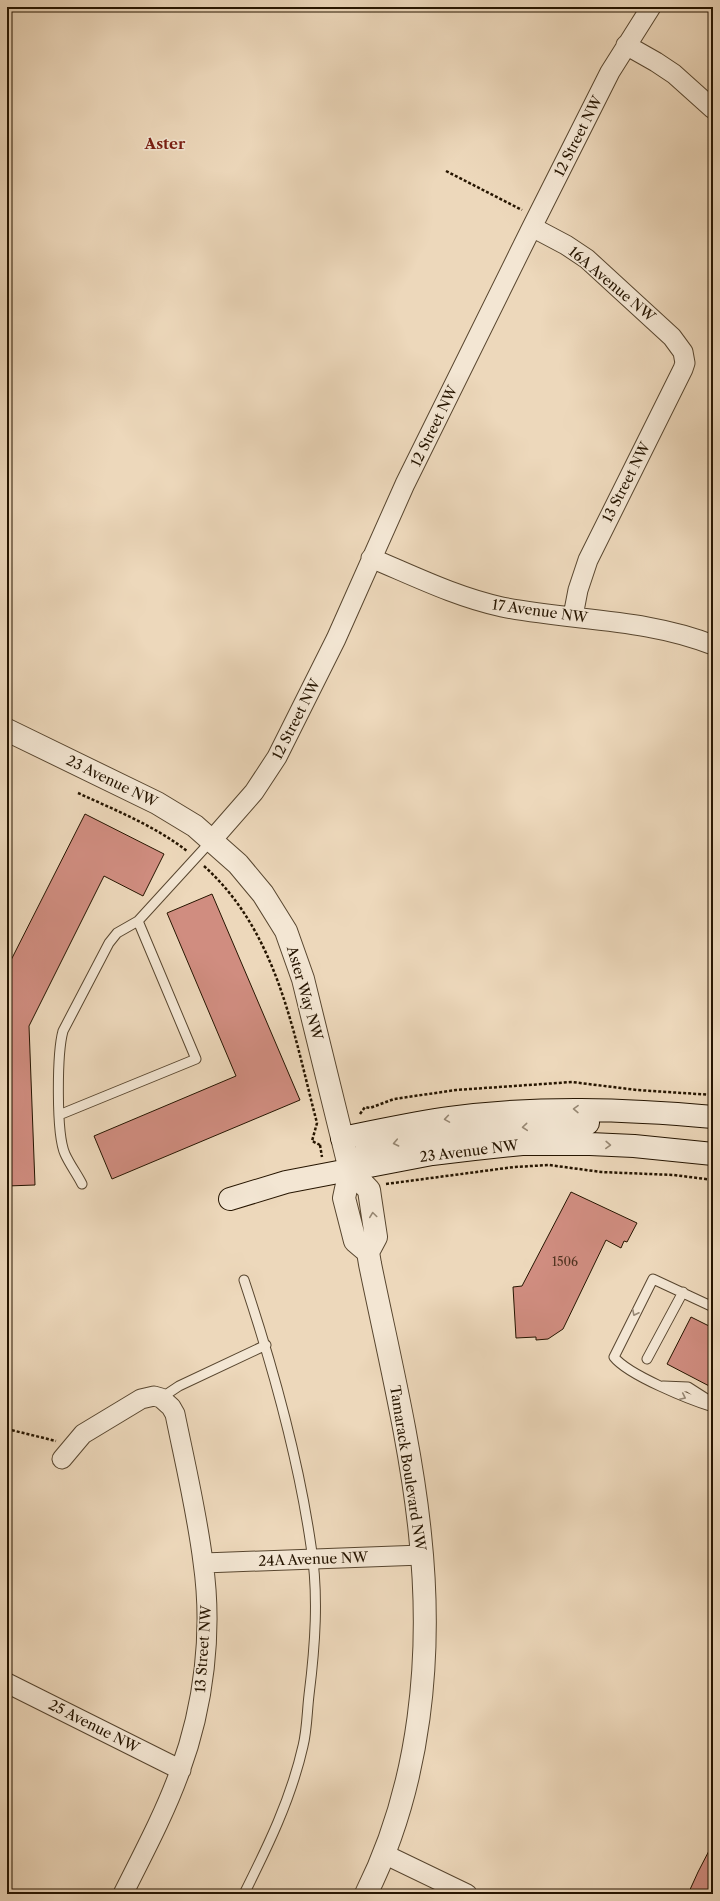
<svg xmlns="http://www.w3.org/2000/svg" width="720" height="1901" viewBox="0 0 720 1901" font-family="'Libre Caslon Text',serif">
  <rect width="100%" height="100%" fill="#edd8bb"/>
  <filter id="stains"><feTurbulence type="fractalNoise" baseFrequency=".005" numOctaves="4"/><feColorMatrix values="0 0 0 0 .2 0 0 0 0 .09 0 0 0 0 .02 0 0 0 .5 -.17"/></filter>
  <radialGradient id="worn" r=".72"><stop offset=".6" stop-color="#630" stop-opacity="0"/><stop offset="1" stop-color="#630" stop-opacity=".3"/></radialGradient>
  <!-- building -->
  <path fill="#d08d80" stroke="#261500" d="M 85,814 L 164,854 L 143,896 L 104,876 L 29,1026 L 35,1185 L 7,1186 L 7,968 Z
    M 212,894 L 300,1100 L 112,1179 L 94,1136 L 236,1076 L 167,913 Z
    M 571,1192 L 637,1223 L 627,1242 L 624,1241 L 621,1248 L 606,1240 L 563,1329 L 548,1339 L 536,1340 L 536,1337 L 516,1338 L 513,1287 L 522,1286 Z
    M 691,1317 L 713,1328 L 713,1388 L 667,1364 Z
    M 713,1843 L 713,1894 L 688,1894 L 698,1872 Z"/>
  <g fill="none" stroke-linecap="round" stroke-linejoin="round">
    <defs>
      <path id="service" d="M 59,1115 L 196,1059 L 138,921
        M 82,1184 C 77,1174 70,1165 65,1154 C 56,1134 57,1053 63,1031 L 109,943 L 117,933 L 138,921 L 212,840
        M 244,1280 C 273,1367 298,1455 311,1546 C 319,1595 315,1647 309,1695 C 307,1712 307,1730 303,1746 C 291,1799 268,1846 244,1894
        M 713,1307 L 653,1279 L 614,1357 C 628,1375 690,1400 713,1407
        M 647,1359 L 683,1292
        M 663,1386 L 688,1387 L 713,1403
        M 161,1398 L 179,1386 L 266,1345"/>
      <path id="minor" d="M 626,45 L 656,62 L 674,74 L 713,109
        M 532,227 L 566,245 L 587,259 L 672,337 L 683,352 L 685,363 L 683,369 L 588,560 L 578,590 L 573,616
        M 371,558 C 414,576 456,597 502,607 C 572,621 645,618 713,645
        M 212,840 L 254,792 L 277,757 L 336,639 L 405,484 L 532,227 L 610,72 L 651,7
        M 62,1459 L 83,1434 L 141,1399 L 154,1396 L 161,1398 L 171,1407 L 175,1414 C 185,1463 197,1513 203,1562 C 213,1631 204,1706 180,1771 C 165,1813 143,1854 123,1894
        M 204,1563 L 422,1555
        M 7,1683 L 181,1770
        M 384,1854 L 467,1894"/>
      <path id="tertiary" d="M 7,730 L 157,803 L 195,826 L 238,864 L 263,894 L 286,931 L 303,979 L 350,1170 L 344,1198 L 355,1241 L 368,1252 L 370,1264 C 388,1352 411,1445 420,1534 C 433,1655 421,1784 366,1894
        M 350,1170 L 369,1190 L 370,1197 L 376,1237 L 368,1252"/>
      <path id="secondary" d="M 342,1138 C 378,1131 414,1123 450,1118 C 537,1106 625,1109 713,1117
        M 353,1166 C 357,1160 362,1155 368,1152 C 399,1139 434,1137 467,1133 C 507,1129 548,1126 588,1123
        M 230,1199 L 286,1182 L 432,1154 L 474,1149 L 522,1144 L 590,1144 L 634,1146 L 713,1154"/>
    </defs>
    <!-- service casing -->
    <use href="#service" stroke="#58462f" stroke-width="11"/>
    <!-- minor casing -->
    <use href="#minor" stroke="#58462f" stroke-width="21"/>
    <!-- tertiary casing -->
    <use href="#tertiary" stroke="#58462f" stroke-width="24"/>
    <!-- secondary casing -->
    <use href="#secondary" stroke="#261500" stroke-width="24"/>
    <!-- path -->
    <path stroke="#261500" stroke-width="2.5" stroke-dasharray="3 2" stroke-linecap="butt" d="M 446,171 L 522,210
      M 78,793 C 115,810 155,826 187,851
      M 204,866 C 278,933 293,1032 317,1123 L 312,1141 L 320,1145
      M 360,1114 L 365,1107 L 370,1108 L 394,1099 L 456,1090 L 572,1082 L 637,1090 L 713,1095
      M 320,1145 L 322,1157
      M 386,1184 L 514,1167 L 549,1165 L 601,1172 L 674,1175 L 713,1180
      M 7,1429 L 56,1441"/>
    <!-- service -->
    <use href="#service" stroke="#f3e6d3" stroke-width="9"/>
    <!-- minor -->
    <use href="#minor" stroke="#f3e6d3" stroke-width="19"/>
    <!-- tertiary -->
    <use href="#tertiary" stroke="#f3e6d3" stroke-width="22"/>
    <!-- secondary -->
    <use href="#secondary" stroke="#f3e6d3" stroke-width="22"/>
  </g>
  <!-- one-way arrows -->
  <defs><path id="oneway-chevron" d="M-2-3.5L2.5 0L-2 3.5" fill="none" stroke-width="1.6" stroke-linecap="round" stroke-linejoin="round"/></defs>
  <g stroke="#978874">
    <use href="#oneway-chevron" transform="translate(576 1109) rotate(-179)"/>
    <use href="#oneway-chevron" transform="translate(447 1119) rotate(171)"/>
    <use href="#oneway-chevron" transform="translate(525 1127) rotate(175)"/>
    <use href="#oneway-chevron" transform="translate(396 1143) rotate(168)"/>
    <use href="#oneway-chevron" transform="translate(608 1145) rotate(2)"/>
    <use href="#oneway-chevron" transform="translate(373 1215) rotate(-98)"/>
    <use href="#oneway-chevron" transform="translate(635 1313) rotate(117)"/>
    <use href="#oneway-chevron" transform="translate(683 1397) rotate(25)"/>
  </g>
  <g text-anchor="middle" stroke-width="3" stroke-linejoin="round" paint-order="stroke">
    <!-- number labels -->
    <g font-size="12" fill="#503320">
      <text x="565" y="1266">1506</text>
    </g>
    <!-- street labels -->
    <g font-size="14" fill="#261500" stroke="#f3e6d3">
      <text transform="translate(578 136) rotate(-63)" y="5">12 Street NW</text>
      <text transform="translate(612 284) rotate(40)" y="5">16A Avenue NW</text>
      <text transform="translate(434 426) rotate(-64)" y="5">12 Street NW</text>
      <text transform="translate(626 482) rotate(-63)" y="5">13 Street NW</text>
      <text transform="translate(540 611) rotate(8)" y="5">17 Avenue NW</text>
      <text transform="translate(296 719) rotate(-63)" y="5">12 Street NW</text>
      <text transform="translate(112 781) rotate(26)" y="5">23 Avenue NW</text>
      <text transform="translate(305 993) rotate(74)" y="5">Aster Way NW</text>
      <text transform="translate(469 1151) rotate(-7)" y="5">23 Avenue NW</text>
      <text transform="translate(408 1468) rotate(81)" y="5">Tamarack Boulevard NW</text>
      <text transform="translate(313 1559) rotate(-2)" y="5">24A Avenue NW</text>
      <text transform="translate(203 1649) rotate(-86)" y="5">13 Street NW</text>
      <text transform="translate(94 1726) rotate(27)" y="5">25 Avenue NW</text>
    </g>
    <!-- neighbourhood labels -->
    <g font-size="15" font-weight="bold" fill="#7a1f14" stroke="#f3e6d3">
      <text x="165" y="149">Aster</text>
    </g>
  </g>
  <!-- margin -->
  <rect width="720" height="1901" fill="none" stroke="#edd8bb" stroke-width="24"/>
  <rect x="8" y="8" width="704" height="1885" fill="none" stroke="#261500" stroke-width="2"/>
  <rect x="12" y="12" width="696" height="1877" fill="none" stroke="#261500"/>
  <rect width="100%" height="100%" filter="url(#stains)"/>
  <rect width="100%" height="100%" fill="url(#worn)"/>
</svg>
